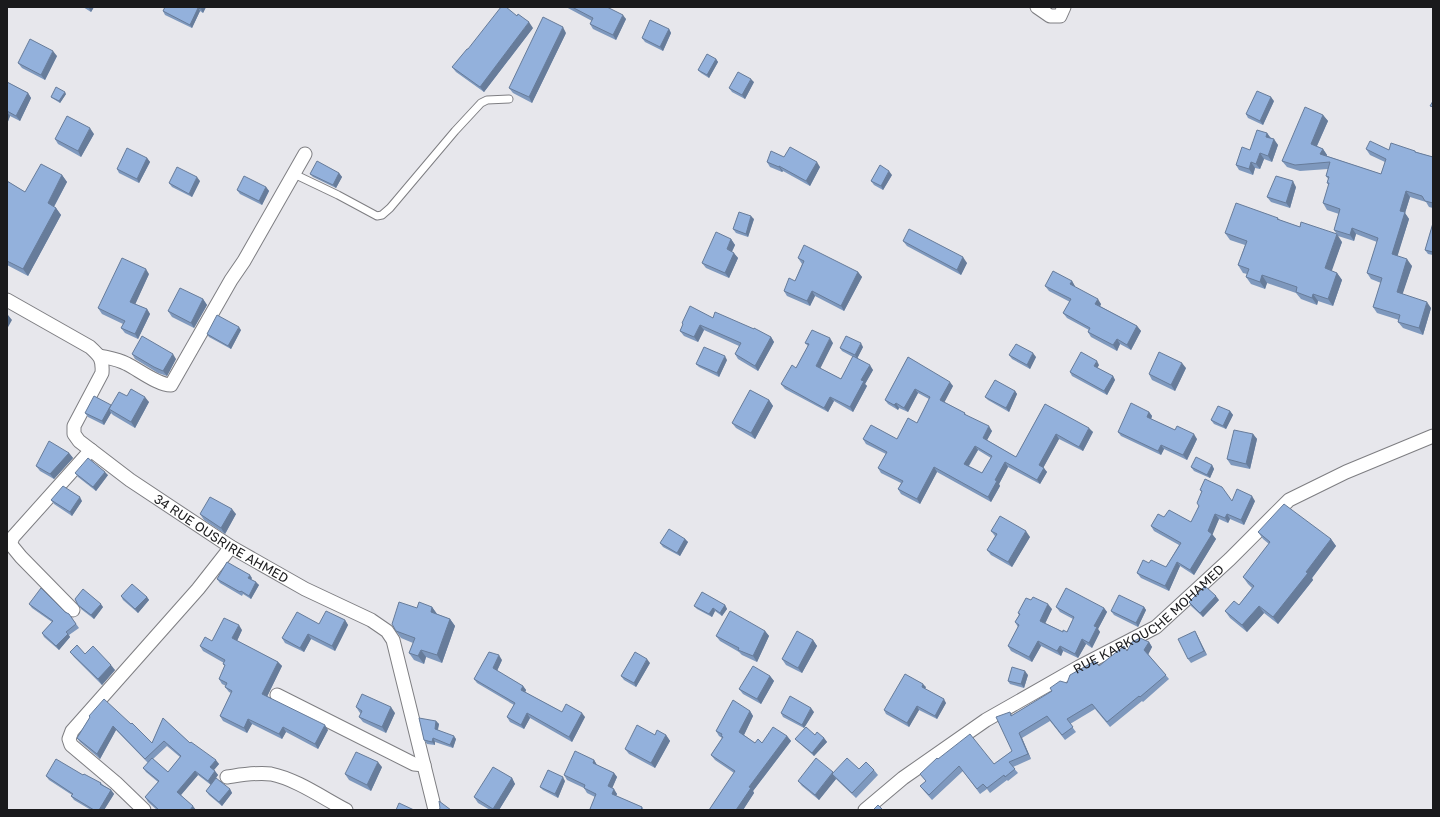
<svg xmlns="http://www.w3.org/2000/svg" width="1440" height="817" viewBox="0 0 1440 817" font-family="'Golos Text',sans-serif">
  <rect width="100%" height="100%" fill="#e7e7ec"/>
  <g fill="none" stroke-linecap="round" stroke-linejoin="round">
    <defs>
      <path id="lane" d="M 294,174 L 338,195 L 377,216 L 382,215 L 390,208 L 455,131 L 481,103 L 487,100 L 509,99"/>
      <g id="street">
        <path d="M 1037,7 L 1050,16 L 1060,16 L 1064,7"/>
        <path id="s1" d="M 7,300 L 90,347 C 100,356 103,359 102,373 L 74,426 L 74,434 L 79,441 L 130,480 L 231,547 L 305,589 L 371,620 L 387,631 L 393,640 L 435,810"/>
        <path d="M 100,356 C 109,358 118,359 127,364 C 139,370 158,385 171,385 L 231,280 L 244,261 L 305,154"/>
        <path d="M 73,610 L 21,557 L 12,546 L 11,542 L 13,537 L 91,450"/>
        <path d="M 277,695 L 414,764 L 424,765"/>
        <path d="M 227,777 C 241,775 256,772 271,774 C 296,779 323,798 346,810"/>
        <path d="M 144,810 L 116,783 L 71,745 L 69,739 L 72,731 L 198,589 L 231,547"/>
        <path id="s2" d="M 865,810 L 903,778 L 986,720 L 1079,667 L 1156,627 L 1230,559 L 1289,500 L 1346,472 L 1433,436"/>
      </g>
    </defs>
    <!-- lane casing -->
    <use href="#lane" stroke="#7e7e82" stroke-width="9"/>
    <!-- street casing -->
    <use href="#street" stroke="#7e7e82" stroke-width="15"/>
    <!-- lane -->
    <use href="#lane" stroke="#fff" stroke-width="7"/>
    <!-- street -->
    <use href="#street" stroke="#fff" stroke-width="13"/>
  </g>
  <!-- wall -->
  <path fill="#7e98bd" fill-rule="evenodd" d="M 83,7 L 94,7 L 91,12 Z
    M 206,7 L 203,13 L 200,11 L 192,28 L 165,15 L 163,11 Z
    M 566,7 L 607,7 L 626,19 L 616,40 L 593,29 L 590,24 L 592,21 Z
    M 533,28 L 484,92 L 456,72 L 452,67 L 468,49 Z
    M 669,29 L 671,33 L 663,51 L 645,42 L 642,38 Z
    M 566,33 L 532,103 L 513,93 L 509,88 Z
    M 57,56 L 45,80 L 22,68 L 18,63 Z
    M 716,59 L 718,62 L 709,78 L 701,73 L 698,70 Z
    M 7,82 L 28,93 L 31,98 L 20,121 L 10,116 L 7,124 Z
    M 754,82 L 745,99 L 732,92 L 729,88 Z
    M 66,94 L 60,103 L 52,98 L 51,97 Z
    M 1274,101 L 1263,125 L 1248,118 L 1246,114 Z
    M 1323,115 L 1328,121 L 1317,146 L 1323,149 L 1327,155 L 1327,156 L 1381,174 L 1385,162 L 1370,155 L 1366,149 L 1389,150 L 1415,151 L 1416,152 L 1433,157 L 1433,208 L 1429,207 L 1426,202 L 1410,197 L 1405,213 L 1409,219 L 1397,256 L 1412,266 L 1402,294 L 1431,308 L 1423,335 L 1403,328 L 1398,322 L 1399,320 L 1377,313 L 1373,307 L 1381,283 L 1371,279 L 1367,273 L 1377,242 L 1356,234 L 1354,241 L 1338,236 L 1334,230 L 1339,214 L 1327,210 L 1323,203 L 1329,185 L 1327,183 L 1328,179 L 1326,176 L 1328,169 L 1300,171 L 1287,167 L 1282,161 Z
    M 1267,133 L 1271,138 L 1278,145 L 1272,162 L 1264,159 L 1260,169 L 1255,168 L 1253,175 L 1239,170 L 1236,165 L 1250,150 Z
    M 94,134 L 81,157 L 58,144 L 55,139 Z
    M 784,157 L 820,167 L 810,186 L 783,171 L 782,172 L 770,167 L 767,162 Z
    M 147,158 L 150,162 L 139,183 L 119,173 L 117,169 Z
    M 339,173 L 342,177 L 336,188 L 313,177 L 310,174 Z
    M 62,175 L 67,182 L 54,207 L 56,208 L 61,215 L 28,276 L 7,265 L 7,181 L 25,192 Z
    M 892,175 L 883,190 L 874,185 L 871,181 Z
    M 200,181 L 192,197 L 172,187 L 169,183 Z
    M 266,187 L 269,191 L 262,205 L 240,194 L 237,190 Z
    M 1296,187 L 1290,208 L 1271,202 L 1267,197 Z
    M 1278,218 L 1280,220 L 1342,242 L 1331,271 L 1337,273 L 1342,280 L 1333,306 L 1318,301 L 1317,305 L 1301,299 L 1296,293 L 1267,283 L 1265,289 L 1251,284 L 1246,277 L 1247,274 L 1243,273 L 1238,265 L 1245,245 L 1230,240 L 1225,233 Z
    M 754,219 L 748,237 L 736,233 L 733,229 Z
    M 1433,223 L 1433,255 L 1428,254 L 1425,250 Z
    M 731,239 L 735,245 L 732,252 L 738,258 L 729,278 L 706,268 L 702,263 Z
    M 903,241 L 967,263 L 961,275 L 907,246 Z
    M 798,258 L 858,272 L 862,277 L 844,311 L 815,296 L 810,306 L 787,296 L 784,291 L 795,281 L 802,264 Z
    M 149,274 L 135,304 L 147,309 L 150,314 L 138,339 L 125,333 L 121,328 L 123,324 L 102,314 L 98,308 Z
    M 1072,281 L 1075,287 L 1101,304 L 1100,306 L 1137,326 L 1141,331 L 1131,350 L 1120,344 L 1117,351 L 1091,337 L 1088,332 L 1089,330 L 1067,318 L 1063,313 L 1070,302 L 1049,291 L 1045,286 Z
    M 203,299 L 207,305 L 194,328 L 172,317 L 168,311 Z
    M 713,318 L 771,337 L 774,342 L 758,371 L 738,359 L 735,354 L 739,346 L 704,330 L 698,342 L 684,336 L 680,331 L 683,325 L 682,323 Z
    M 241,330 L 231,349 L 209,337 L 207,334 Z
    M 805,343 L 833,343 L 820,368 L 841,379 L 853,357 L 842,351 L 840,348 L 863,347 L 857,358 L 873,370 L 865,384 L 867,386 L 853,412 L 834,401 L 828,412 L 785,389 L 781,384 L 796,368 L 808,346 Z
    M 132,354 L 176,359 L 167,376 L 158,373 L 135,359 Z
    M 1009,355 L 1036,357 L 1030,369 L 1012,359 Z
    M 908,357 L 953,386 L 944,402 L 965,413 L 966,415 L 992,431 L 987,440 L 1016,457 L 1045,404 L 1093,432 L 1083,451 L 1059,439 L 1043,468 L 1047,472 L 1040,484 L 1008,467 L 999,484 L 1000,486 L 991,502 L 937,472 L 920,504 L 901,494 L 898,489 L 901,483 L 881,473 L 878,468 L 886,454 L 866,444 L 863,439 L 897,439 L 917,423 L 929,399 L 918,393 L 908,412 L 899,408 L 898,410 L 888,404 L 885,400 ZM 978,450 L 991,458 L 982,473 L 969,466 Z
    M 727,360 L 719,377 L 699,367 L 696,364 Z
    M 1099,365 L 1097,368 L 1113,376 L 1115,380 L 1107,395 L 1072,376 L 1070,372 Z
    M 1186,368 L 1175,391 L 1152,380 L 1149,374 Z
    M 1015,391 L 1017,394 L 1009,412 L 988,400 L 985,397 Z
    M 127,396 L 149,402 L 135,428 L 113,415 L 111,413 L 104,425 L 88,417 L 85,413 L 111,406 Z
    M 769,400 L 773,406 L 755,439 L 736,428 L 732,423 Z
    M 1230,411 L 1233,415 L 1226,429 L 1214,424 L 1211,420 Z
    M 1149,412 L 1152,416 L 1151,419 L 1175,430 L 1197,439 L 1187,460 L 1164,449 L 1161,455 L 1121,436 L 1118,432 Z
    M 1253,434 L 1257,439 L 1250,469 L 1231,465 L 1227,459 Z
    M 69,453 L 73,458 L 54,479 L 40,471 L 36,466 Z
    M 1212,465 L 1214,469 L 1210,478 L 1194,471 L 1191,467 Z
    M 75,473 L 108,475 L 96,491 L 78,477 Z
    M 1200,490 L 1232,501 L 1255,501 L 1244,525 L 1230,519 L 1228,523 L 1219,519 L 1212,534 L 1216,539 L 1194,575 L 1180,566 L 1169,591 L 1141,578 L 1137,573 L 1149,563 L 1166,567 L 1179,545 L 1154,531 L 1151,526 L 1164,517 L 1191,522 L 1199,506 L 1202,492 Z
    M 51,500 L 82,501 L 72,516 L 54,504 Z
    M 200,514 L 236,514 L 225,534 L 204,520 Z
    M 991,531 L 1030,537 L 1012,567 L 991,555 L 987,550 L 995,536 Z
    M 1258,532 L 1331,539 L 1336,546 L 1312,578 L 1313,580 L 1278,624 L 1264,613 L 1247,632 L 1230,618 L 1225,611 L 1239,605 L 1252,588 L 1248,584 L 1243,577 L 1269,544 L 1263,539 Z
    M 685,539 L 688,542 L 680,556 L 663,547 L 660,543 Z
    M 252,578 L 251,579 L 259,585 L 251,599 L 243,594 L 242,596 L 220,583 L 217,579 Z
    M 121,596 L 147,597 L 149,600 L 138,613 L 123,600 Z
    M 75,599 L 103,607 L 94,619 L 81,609 Z
    M 1219,600 L 1203,617 L 1191,606 L 1189,602 Z
    M 29,604 L 65,612 L 69,614 L 79,628 L 69,635 L 70,637 L 59,650 L 44,637 L 42,633 L 52,622 L 32,608 Z
    M 725,605 L 727,609 L 722,616 L 715,611 L 712,617 L 697,609 L 694,606 Z
    M 432,607 L 437,614 L 450,619 L 455,626 L 442,663 L 426,657 L 424,664 L 414,660 L 409,653 L 413,643 L 401,638 L 396,631 L 417,608 Z
    M 1056,607 L 1104,608 L 1107,612 L 1098,629 L 1100,632 L 1092,648 L 1086,644 L 1078,658 L 1063,651 L 1061,656 L 1041,646 L 1032,662 L 1011,651 L 1008,646 L 1018,627 L 1015,622 L 1019,615 L 1018,613 L 1052,609 L 1045,623 L 1063,632 L 1067,632 L 1073,619 L 1060,612 Z
    M 1144,607 L 1146,610 L 1138,627 L 1114,615 L 1111,611 Z
    M 345,620 L 348,625 L 335,651 L 311,639 L 304,652 L 285,643 L 282,638 L 319,624 Z
    M 242,630 L 237,641 L 278,662 L 282,666 L 267,696 L 328,730 L 318,749 L 286,732 L 282,739 L 252,724 L 247,733 L 223,721 L 220,716 L 231,693 L 229,692 L 225,687 L 226,686 L 222,684 L 219,679 L 225,666 L 223,664 L 224,663 L 203,651 L 200,646 Z
    M 765,631 L 769,636 L 757,662 L 742,655 L 739,652 L 720,641 L 716,636 Z
    M 1197,635 L 1207,655 L 1191,663 L 1188,659 Z
    M 813,640 L 817,646 L 802,673 L 786,665 L 782,659 Z
    M 1149,642 L 1152,647 L 1148,654 L 1169,679 L 1143,702 L 1142,701 L 1110,727 L 1095,709 L 1070,724 L 1076,732 L 1065,740 L 1050,721 L 1022,738 L 1031,759 L 1013,767 L 1018,773 L 1008,781 L 1007,780 L 990,793 L 987,789 L 980,794 L 963,771 L 932,800 L 924,791 L 920,786 L 926,781 L 920,774 L 938,759 L 994,764 L 1012,751 L 1010,712 L 1012,715 L 1067,683 L 1127,651 Z
    M 70,652 L 85,654 L 115,670 L 102,685 L 74,657 Z
    M 502,660 L 497,671 L 523,686 L 526,690 L 525,692 L 562,712 L 585,717 L 572,742 L 530,718 L 524,729 L 510,722 L 507,717 L 514,705 L 477,683 L 474,679 Z
    M 650,663 L 636,687 L 624,680 L 621,676 Z
    M 1028,675 L 1024,688 L 1010,684 L 1008,681 Z
    M 770,676 L 774,681 L 761,704 L 743,694 L 739,689 Z
    M 926,687 L 925,689 L 946,703 L 937,719 L 919,710 L 909,727 L 886,714 L 884,710 Z
    M 356,707 L 395,713 L 386,733 L 363,722 L 359,717 L 361,714 L 360,713 Z
    M 750,711 L 753,716 L 744,735 L 755,743 L 762,743 L 787,736 L 791,741 L 753,791 L 754,793 L 743,810 L 709,810 L 734,773 L 715,760 L 711,755 L 722,738 L 719,736 L 716,731 Z
    M 814,712 L 804,728 L 783,717 L 781,713 Z
    M 90,717 L 152,743 L 163,718 L 190,743 L 219,764 L 214,770 L 218,775 L 211,785 L 198,775 L 181,795 L 196,810 L 157,810 L 148,802 L 145,797 L 158,782 L 146,772 L 143,768 L 148,763 L 116,730 L 100,759 L 80,742 L 77,738 ZM 167,746 L 180,757 L 168,772 L 153,759 Z
    M 436,721 L 439,724 L 438,730 L 456,739 L 453,748 L 435,742 L 435,745 L 427,744 L 424,740 Z
    M 655,735 L 666,735 L 670,741 L 655,768 L 629,754 L 625,749 Z
    M 815,735 L 824,738 L 827,742 L 814,756 L 798,742 L 795,739 Z
    M 594,760 L 597,765 L 614,773 L 617,777 L 612,788 L 617,794 L 616,796 L 642,807 L 644,810 L 591,810 L 590,809 L 595,797 L 587,793 L 584,788 L 567,780 L 564,775 Z
    M 382,767 L 371,791 L 349,780 L 345,774 Z
    M 859,769 L 874,770 L 878,775 L 856,798 L 836,779 L 819,800 L 802,786 L 798,781 L 833,773 Z
    M 83,775 L 101,783 L 103,785 L 111,790 L 114,794 L 104,810 L 91,810 L 74,800 L 71,796 L 72,795 L 49,780 L 46,776 Z
    M 512,778 L 515,784 L 499,810 L 490,810 L 478,803 L 474,797 Z
    M 565,781 L 558,798 L 543,790 L 540,787 Z
    M 230,789 L 232,793 L 222,806 L 209,795 L 206,791 Z"/>
  <!-- shaded-wall -->
  <path fill="#677c9a" d="M 89,7 L 94,7 L 91,12 L 89,8 Z
    M 202,7 L 206,7 L 203,13 L 201,9 Z
    M 198,8 L 200,11 L 192,28 L 190,25 Z
    M 623,15 L 626,19 L 616,40 L 613,35 Z
    M 529,22 L 533,28 L 484,92 L 480,87 Z
    M 563,27 L 566,33 L 532,103 L 529,97 Z
    M 669,29 L 671,33 L 663,51 L 660,47 Z
    M 53,51 L 57,56 L 45,80 L 41,75 Z
    M 716,59 L 718,62 L 709,78 L 707,75 Z
    M 751,79 L 754,82 L 745,99 L 742,95 Z
    M 65,92 L 66,94 L 60,103 L 59,101 Z
    M 28,93 L 31,98 L 20,121 L 16,116 Z
    M 1271,97 L 1274,101 L 1263,125 L 1260,121 Z
    M 7,112 L 10,116 L 7,124 Z
    M 1323,115 L 1328,121 L 1315,150 L 1311,144 Z
    M 90,128 L 94,134 L 81,157 L 78,151 Z
    M 1267,133 L 1271,139 L 1266,137 Z
    M 1274,139 L 1278,145 L 1272,162 L 1268,156 Z
    M 1323,149 L 1327,155 L 1325,160 L 1320,154 Z
    M 1260,153 L 1264,159 L 1260,169 L 1256,164 Z
    M 147,158 L 150,162 L 139,183 L 137,179 Z
    M 817,162 L 820,167 L 810,186 L 806,181 Z
    M 1251,162 L 1255,168 L 1253,175 L 1249,169 Z
    M 779,166 L 783,171 L 782,172 L 779,167 Z
    M 889,171 L 892,175 L 883,190 L 881,186 Z
    M 339,173 L 342,177 L 336,188 L 333,185 Z
    M 62,175 L 67,182 L 52,210 L 48,203 Z
    M 197,177 L 200,181 L 192,197 L 189,194 Z
    M 1293,181 L 1296,187 L 1290,208 L 1286,203 Z
    M 266,187 L 269,191 L 262,205 L 259,201 Z
    M 1406,191 L 1410,197 L 1405,213 L 1409,219 L 1396,261 L 1392,254 L 1400,211 Z
    M 56,208 L 61,215 L 28,276 L 23,269 Z
    M 751,216 L 754,219 L 748,237 L 746,234 Z
    M 1352,228 L 1356,234 L 1354,241 L 1350,235 Z
    M 1337,234 L 1342,242 L 1330,276 L 1325,268 Z
    M 731,239 L 735,245 L 730,255 L 727,249 Z
    M 734,253 L 738,258 L 729,278 L 725,273 Z
    M 963,257 L 967,263 L 961,275 L 957,270 Z
    M 1407,259 L 1412,266 L 1401,299 L 1397,292 Z
    M 146,269 L 149,274 L 134,307 L 130,302 Z
    M 858,272 L 862,277 L 844,311 L 841,306 Z
    M 1337,273 L 1342,280 L 1333,306 L 1328,299 Z
    M 1262,275 L 1267,283 L 1265,289 L 1260,282 Z
    M 1072,281 L 1075,286 L 1074,289 L 1070,284 Z
    M 812,291 L 815,296 L 810,306 L 807,301 Z
    M 1313,294 L 1318,301 L 1317,305 L 1312,298 Z
    M 203,299 L 207,305 L 194,328 L 191,323 Z
    M 1098,299 L 1101,304 L 1099,309 L 1095,304 Z
    M 1427,302 L 1431,308 L 1423,335 L 1419,328 Z
    M 147,309 L 150,314 L 138,339 L 135,334 Z
    M 8,315 L 12,320 L 7,329 L 7,316 Z
    M 700,325 L 704,330 L 698,342 L 694,337 Z
    M 1137,326 L 1141,331 L 1131,350 L 1127,345 Z
    M 239,327 L 241,330 L 231,349 L 228,346 Z
    M 771,337 L 774,342 L 758,371 L 755,366 Z
    M 830,338 L 833,343 L 819,371 L 816,366 Z
    M 1117,339 L 1120,344 L 1117,351 L 1113,345 Z
    M 861,343 L 863,347 L 857,359 L 855,355 Z
    M 1033,353 L 1036,357 L 1030,369 L 1027,365 Z
    M 173,354 L 176,359 L 167,376 L 163,371 Z
    M 725,356 L 727,360 L 719,377 L 717,373 Z
    M 1097,361 L 1099,365 L 1096,370 L 1094,366 Z
    M 1182,363 L 1186,368 L 1175,391 L 1171,385 Z
    M 870,365 L 873,370 L 865,384 L 867,386 L 853,412 L 850,407 L 861,380 Z
    M 1113,376 L 1115,380 L 1107,395 L 1104,391 Z
    M 950,382 L 953,386 L 943,405 L 940,400 Z
    M 915,389 L 918,393 L 908,412 L 904,408 Z
    M 1015,391 L 1017,394 L 1009,412 L 1006,408 Z
    M 145,397 L 149,402 L 135,428 L 131,422 Z
    M 830,397 L 834,401 L 828,412 L 824,408 Z
    M 769,400 L 773,406 L 755,439 L 751,433 Z
    M 896,403 L 899,408 L 898,410 L 894,405 Z
    M 111,405 L 109,409 L 111,413 L 104,425 L 102,421 Z
    M 1230,411 L 1233,415 L 1226,429 L 1223,426 Z
    M 1149,412 L 1152,416 L 1150,422 L 1147,417 Z
    M 989,426 L 992,431 L 986,442 L 983,438 Z
    M 1089,428 L 1093,432 L 1083,451 L 1079,447 Z
    M 1056,434 L 1059,439 L 1042,470 L 1039,465 Z
    M 1194,434 L 1197,439 L 1187,460 L 1183,455 Z
    M 1253,434 L 1257,439 L 1250,469 L 1246,464 Z
    M 1161,445 L 1164,449 L 1161,455 L 1158,451 Z
    M 975,446 L 978,450 L 967,468 L 964,464 Z
    M 69,453 L 73,458 L 54,479 L 50,474 Z
    M 1005,462 L 1008,467 L 999,484 L 1000,486 L 991,502 L 988,497 L 995,480 Z
    M 1212,465 L 1214,469 L 1210,478 L 1207,475 Z
    M 934,467 L 937,472 L 920,504 L 917,499 Z
    M 1044,468 L 1047,472 L 1040,484 L 1037,480 Z
    M 105,472 L 108,475 L 96,491 L 93,487 Z
    M 1252,496 L 1255,501 L 1244,525 L 1241,520 Z
    M 80,497 L 82,501 L 72,516 L 70,512 Z
    M 232,509 L 236,514 L 225,534 L 221,528 Z
    M 1215,514 L 1219,519 L 1212,536 L 1212,534 L 1216,539 L 1194,575 L 1190,570 Z
    M 1227,514 L 1230,519 L 1228,523 L 1225,518 Z
    M 1026,531 L 1030,537 L 1012,567 L 1008,562 Z
    M 685,539 L 688,542 L 680,556 L 677,553 Z
    M 1331,539 L 1336,546 L 1312,578 L 1313,580 L 1278,624 L 1273,617 L 1306,572 Z
    M 1177,562 L 1180,566 L 1169,591 L 1165,586 Z
    M 250,575 L 252,578 L 250,581 L 248,578 Z
    M 256,582 L 259,585 L 251,599 L 249,596 Z
    M 1216,596 L 1219,600 L 1203,617 L 1200,613 Z
    M 147,597 L 149,600 L 138,613 L 135,609 Z
    M 101,604 L 103,607 L 94,619 L 91,615 Z
    M 1048,604 L 1052,609 L 1044,626 L 1040,621 Z
    M 725,605 L 727,609 L 722,616 L 720,613 Z
    M 1259,606 L 1264,613 L 1247,632 L 1242,625 Z
    M 432,607 L 437,614 L 431,612 Z
    M 1144,607 L 1146,610 L 1138,627 L 1136,623 Z
    M 713,608 L 715,611 L 712,617 L 709,614 Z
    M 1104,608 L 1107,612 L 1098,629 L 1100,632 L 1092,648 L 1089,643 L 1094,626 Z
    M 450,619 L 455,626 L 442,663 L 437,655 Z
    M 345,620 L 348,625 L 335,651 L 332,646 Z
    M 239,625 L 242,630 L 236,643 L 232,638 Z
    M 765,631 L 769,636 L 757,662 L 753,656 Z
    M 1195,631 L 1207,655 L 1204,651 Z
    M 68,634 L 70,637 L 59,650 L 56,646 Z
    M 308,634 L 311,639 L 304,652 L 300,648 Z
    M 1082,639 L 1086,644 L 1078,658 L 1075,654 Z
    M 813,640 L 817,646 L 802,673 L 798,668 Z
    M 1038,641 L 1041,646 L 1032,662 L 1029,657 Z
    M 1149,642 L 1152,647 L 1148,655 L 1144,650 Z
    M 1060,646 L 1063,651 L 1061,656 L 1057,651 Z
    M 421,650 L 426,657 L 424,664 L 418,656 Z
    M 499,655 L 502,660 L 496,673 L 493,668 Z
    M 647,659 L 650,663 L 636,687 L 634,683 Z
    M 278,662 L 282,666 L 266,699 L 262,694 Z
    M 111,665 L 115,670 L 102,685 L 98,679 Z
    M 1025,671 L 1028,675 L 1024,688 L 1021,684 Z
    M 770,676 L 774,681 L 761,704 L 757,699 Z
    M 923,684 L 926,687 L 924,691 L 922,687 Z
    M 523,686 L 526,690 L 524,695 L 521,690 Z
    M 944,699 L 946,703 L 937,719 L 935,716 Z
    M 917,706 L 919,710 L 909,727 L 907,723 Z
    M 391,707 L 395,713 L 386,733 L 382,727 Z
    M 811,708 L 814,712 L 804,728 L 802,725 Z
    M 750,711 L 753,716 L 743,737 L 739,732 Z
    M 527,713 L 530,718 L 524,729 L 521,725 Z
    M 582,713 L 585,717 L 572,742 L 569,737 Z
    M 248,719 L 252,724 L 247,733 L 244,728 Z
    M 436,721 L 439,724 L 437,732 L 435,729 Z
    M 325,725 L 328,730 L 318,749 L 315,744 Z
    M 113,726 L 116,730 L 100,759 L 97,754 Z
    M 283,727 L 286,732 L 282,739 L 279,734 Z
    M 1019,733 L 1022,738 L 1031,759 L 1028,754 Z
    M 666,735 L 670,741 L 655,768 L 651,763 Z
    M 454,736 L 456,739 L 453,748 L 450,745 Z
    M 787,736 L 791,741 L 753,791 L 754,793 L 743,810 L 736,810 L 749,787 Z
    M 433,738 L 435,742 L 435,745 L 432,742 Z
    M 824,738 L 827,742 L 814,756 L 812,753 Z
    M 216,760 L 219,764 L 213,771 L 210,767 Z
    M 594,760 L 597,765 L 596,768 L 593,763 Z
    M 378,762 L 382,767 L 371,791 L 367,785 Z
    M 195,771 L 198,775 L 180,796 L 177,792 Z
    M 215,771 L 218,775 L 211,785 L 208,781 Z
    M 614,773 L 617,777 L 611,791 L 608,786 Z
    M 832,774 L 836,779 L 819,800 L 815,795 Z
    M 563,777 L 565,781 L 558,798 L 555,794 Z
    M 512,778 L 515,784 L 499,810 L 494,810 L 493,809 Z
    M 230,789 L 232,793 L 222,806 L 219,802 Z
    M 614,789 L 617,794 L 615,798 L 612,794 Z
    M 111,790 L 114,794 L 104,810 L 99,810 Z
    M 193,806 L 196,810 L 190,810 Z"/>
  <!-- building -->
  <path fill="#93b1dc" stroke="#677c9a" fill-rule="evenodd" d="M 165,7 L 202,7 L 201,9 L 198,8 L 190,25 L 163,11 Z
    M 501,7 L 506,7 L 517,16 L 518,14 L 529,22 L 480,87 L 452,67 L 467,49 L 468,49 Z
    M 572,7 L 607,7 L 623,15 L 613,35 L 590,24 L 593,18 Z
    M 543,17 L 563,27 L 529,97 L 509,88 Z
    M 650,20 L 669,29 L 660,47 L 642,38 Z
    M 30,39 L 53,51 L 41,75 L 18,63 Z
    M 707,54 L 716,59 L 707,75 L 698,70 Z
    M 738,72 L 751,79 L 742,95 L 729,88 Z
    M 7,82 L 28,93 L 16,116 L 7,111 Z
    M 56,87 L 65,92 L 59,101 L 51,97 Z
    M 1257,91 L 1271,97 L 1260,121 L 1246,114 Z
    M 1433,101 L 1433,107 L 1430,106 Z
    M 1305,107 L 1323,115 L 1311,144 L 1323,149 L 1320,154 L 1381,174 L 1386,159 L 1366,149 L 1370,141 L 1389,150 L 1391,143 L 1415,151 L 1415,152 L 1433,157 L 1433,203 L 1425,201 L 1422,196 L 1406,191 L 1400,211 L 1405,212 L 1392,254 L 1407,259 L 1397,292 L 1427,302 L 1419,328 L 1398,322 L 1400,315 L 1373,307 L 1382,278 L 1367,273 L 1378,238 L 1352,228 L 1350,235 L 1334,230 L 1340,209 L 1323,203 L 1329,183 L 1327,183 L 1329,177 L 1326,176 L 1330,162 L 1295,165 L 1282,161 Z
    M 67,116 L 90,128 L 78,151 L 55,139 Z
    M 1257,130 L 1267,133 L 1266,137 L 1274,139 L 1268,156 L 1260,153 L 1256,164 L 1251,162 L 1249,169 L 1236,165 L 1242,147 L 1250,150 Z
    M 790,147 L 817,162 L 806,181 L 779,166 L 779,167 L 767,162 L 771,151 L 784,157 Z
    M 127,148 L 147,158 L 137,179 L 117,169 Z
    M 317,161 L 339,173 L 333,185 L 310,174 Z
    M 41,164 L 62,175 L 48,203 L 56,208 L 23,269 L 7,261 L 7,181 L 25,192 Z
    M 880,165 L 889,171 L 881,186 L 871,181 Z
    M 177,167 L 197,177 L 189,194 L 169,183 Z
    M 244,176 L 266,187 L 259,201 L 237,190 Z
    M 1276,176 L 1293,181 L 1286,203 L 1267,197 Z
    M 1236,203 L 1278,218 L 1277,219 L 1300,227 L 1301,222 L 1337,234 L 1325,268 L 1337,273 L 1328,299 L 1313,294 L 1312,298 L 1296,292 L 1297,287 L 1262,275 L 1260,282 L 1246,277 L 1249,269 L 1238,265 L 1247,241 L 1225,233 Z
    M 739,212 L 751,216 L 746,234 L 733,229 Z
    M 1433,223 L 1433,252 L 1425,250 Z
    M 909,229 L 963,257 L 957,270 L 903,241 Z
    M 716,232 L 731,239 L 727,249 L 734,253 L 725,273 L 702,263 Z
    M 804,245 L 858,272 L 841,306 L 812,291 L 807,301 L 784,291 L 789,278 L 795,281 L 804,261 L 798,258 Z
    M 122,258 L 146,269 L 130,302 L 147,309 L 135,334 L 121,328 L 125,321 L 98,308 Z
    M 1053,271 L 1072,281 L 1070,284 L 1098,299 L 1095,304 L 1137,326 L 1127,345 L 1117,339 L 1113,345 L 1088,332 L 1090,328 L 1063,313 L 1071,299 L 1045,286 Z
    M 180,288 L 203,299 L 191,323 L 168,311 Z
    M 690,306 L 713,318 L 715,312 L 754,329 L 754,328 L 771,337 L 755,366 L 735,354 L 741,343 L 700,325 L 694,337 L 680,331 L 683,324 L 682,323 Z
    M 217,315 L 239,327 L 228,346 L 207,334 Z
    M 812,330 L 830,338 L 816,366 L 841,379 L 853,356 L 870,365 L 861,380 L 864,381 L 850,407 L 830,397 L 824,408 L 781,384 L 792,365 L 796,368 L 809,344 L 805,343 Z
    M 142,336 L 173,354 L 163,371 L 154,367 L 132,354 Z
    M 846,336 L 861,343 L 855,355 L 840,348 Z
    M 1016,344 L 1033,353 L 1027,365 L 1009,355 Z
    M 704,347 L 725,356 L 717,373 L 696,364 Z
    M 1081,352 L 1097,361 L 1094,366 L 1113,376 L 1104,391 L 1070,372 Z
    M 1159,352 L 1182,363 L 1171,385 L 1149,374 Z
    M 908,357 L 950,382 L 940,400 L 965,413 L 964,414 L 989,426 L 983,438 L 1016,457 L 1045,404 L 1089,428 L 1079,447 L 1056,434 L 1039,465 L 1044,468 L 1037,480 L 1005,462 L 995,480 L 997,481 L 988,497 L 934,467 L 917,499 L 898,489 L 903,481 L 878,468 L 887,452 L 863,439 L 871,425 L 897,439 L 908,418 L 917,423 L 930,397 L 915,389 L 904,408 L 896,403 L 894,405 L 885,400 ZM 975,446 L 992,456 L 982,473 L 964,464 Z
    M 995,380 L 1015,391 L 1006,408 L 985,397 Z
    M 131,389 L 145,397 L 131,422 L 109,409 L 119,392 L 127,396 Z
    M 750,390 L 769,400 L 751,433 L 732,423 Z
    M 94,396 L 111,405 L 102,421 L 85,413 Z
    M 1131,403 L 1149,412 L 1147,417 L 1175,430 L 1177,426 L 1194,434 L 1183,455 L 1161,445 L 1158,451 L 1118,432 Z
    M 1218,406 L 1230,411 L 1223,426 L 1211,420 Z
    M 1234,430 L 1253,434 L 1246,464 L 1227,459 Z
    M 49,441 L 69,453 L 50,474 L 36,466 Z
    M 1196,457 L 1212,465 L 1207,475 L 1191,467 Z
    M 88,458 L 105,472 L 93,487 L 75,473 Z
    M 1205,479 L 1222,487 L 1232,501 L 1237,489 L 1252,496 L 1241,520 L 1227,514 L 1225,518 L 1215,514 L 1208,531 L 1212,534 L 1190,570 L 1177,562 L 1165,586 L 1137,573 L 1143,560 L 1149,563 L 1151,560 L 1166,567 L 1181,543 L 1151,526 L 1158,514 L 1164,517 L 1169,510 L 1191,522 L 1199,506 L 1197,503 L 1202,491 L 1200,490 Z
    M 63,486 L 80,497 L 70,512 L 51,500 Z
    M 210,497 L 232,509 L 221,528 L 200,514 Z
    M 1284,504 L 1331,539 L 1306,572 L 1308,573 L 1273,617 L 1259,606 L 1242,625 L 1225,611 L 1234,601 L 1239,605 L 1254,586 L 1243,577 L 1270,542 L 1258,532 Z
    M 1000,516 L 1026,531 L 1008,562 L 987,550 L 997,534 L 991,531 Z
    M 669,529 L 685,539 L 677,553 L 660,543 Z
    M 227,562 L 250,575 L 248,578 L 256,582 L 249,596 L 241,591 L 240,592 L 217,579 Z
    M 132,584 L 147,597 L 135,609 L 121,596 Z
    M 1205,586 L 1216,596 L 1200,613 L 1189,602 Z
    M 41,588 L 65,612 L 69,614 L 76,624 L 66,632 L 68,634 L 56,646 L 42,633 L 53,621 L 29,604 Z
    M 1066,588 L 1104,608 L 1094,626 L 1097,627 L 1089,643 L 1082,639 L 1075,654 L 1060,646 L 1057,651 L 1038,641 L 1029,657 L 1008,646 L 1019,625 L 1015,622 L 1020,614 L 1018,613 L 1026,598 L 1031,600 L 1033,597 L 1048,604 L 1040,621 L 1063,632 L 1063,630 L 1067,632 L 1074,617 L 1056,607 Z
    M 83,589 L 101,604 L 91,615 L 78,605 L 75,599 Z
    M 702,592 L 725,605 L 720,613 L 713,608 L 709,614 L 694,606 Z
    M 1119,595 L 1144,607 L 1136,623 L 1111,611 Z
    M 399,602 L 417,608 L 419,602 L 432,607 L 431,612 L 450,619 L 437,655 L 421,650 L 418,656 L 409,653 L 415,638 L 396,631 L 392,624 Z
    M 326,611 L 345,620 L 332,646 L 308,634 L 300,648 L 282,638 L 297,612 L 319,624 Z
    M 730,611 L 765,631 L 753,656 L 738,650 L 739,648 L 716,636 Z
    M 224,618 L 239,625 L 232,638 L 278,662 L 262,694 L 325,725 L 315,744 L 283,727 L 279,734 L 248,719 L 244,728 L 220,716 L 232,691 L 225,687 L 227,683 L 219,679 L 225,665 L 223,664 L 225,660 L 200,646 L 205,637 L 212,641 Z
    M 797,631 L 813,640 L 798,668 L 782,659 Z
    M 1195,631 L 1204,651 L 1188,659 L 1178,639 Z
    M 1140,638 L 1149,642 L 1144,650 L 1166,675 L 1140,697 L 1139,696 L 1107,722 L 1092,704 L 1067,719 L 1073,727 L 1062,735 L 1047,716 L 1019,733 L 1028,754 L 1009,762 L 1015,769 L 1005,777 L 1004,775 L 987,788 L 983,784 L 977,789 L 959,766 L 929,795 L 920,786 L 926,781 L 920,774 L 937,758 L 938,759 L 970,734 L 994,764 L 1012,751 L 996,717 L 1010,712 L 1011,716 L 1052,691 L 1050,688 L 1060,681 L 1067,683 L 1070,675 L 1095,661 L 1099,666 L 1124,646 L 1127,651 L 1132,642 Z
    M 77,645 L 85,654 L 93,646 L 111,665 L 98,679 L 70,652 Z
    M 489,652 L 499,655 L 493,668 L 523,686 L 521,690 L 562,712 L 566,704 L 582,713 L 569,737 L 527,713 L 521,725 L 507,717 L 515,703 L 474,679 Z
    M 635,652 L 647,659 L 634,683 L 621,676 Z
    M 753,666 L 770,676 L 757,699 L 739,689 Z
    M 1012,667 L 1025,671 L 1021,684 L 1008,681 Z
    M 905,674 L 923,684 L 922,687 L 944,699 L 935,716 L 917,706 L 907,723 L 884,710 Z
    M 362,694 L 391,707 L 382,727 L 359,717 L 362,711 L 356,707 Z
    M 790,696 L 811,708 L 802,725 L 781,713 Z
    M 104,699 L 131,724 L 132,723 L 152,743 L 163,718 L 190,743 L 191,742 L 216,760 L 210,767 L 215,771 L 208,781 L 195,771 L 177,792 L 193,806 L 190,810 L 159,810 L 145,797 L 159,781 L 143,768 L 152,758 L 168,772 L 181,756 L 164,741 L 145,759 L 113,726 L 97,754 L 77,738 L 90,717 L 89,716 Z
    M 733,700 L 750,711 L 739,732 L 755,743 L 758,739 L 762,743 L 773,727 L 787,736 L 749,787 L 751,788 L 736,810 L 709,810 L 735,771 L 711,755 L 723,737 L 721,736 L 722,734 L 716,731 Z
    M 419,718 L 436,721 L 435,729 L 454,736 L 450,745 L 433,738 L 432,742 L 424,740 Z
    M 637,725 L 655,735 L 657,730 L 666,735 L 651,763 L 625,749 Z
    M 806,727 L 815,735 L 817,732 L 824,738 L 812,753 L 795,739 Z
    M 575,751 L 594,760 L 593,763 L 614,773 L 608,786 L 614,789 L 612,794 L 642,807 L 641,810 L 593,810 L 590,809 L 596,794 L 584,788 L 585,785 L 564,775 Z
    M 356,752 L 378,762 L 367,785 L 345,774 Z
    M 816,758 L 833,772 L 815,795 L 798,781 Z
    M 847,758 L 859,769 L 866,762 L 874,770 L 852,793 L 832,774 Z
    M 56,759 L 83,775 L 84,774 L 101,783 L 100,784 L 111,790 L 99,810 L 94,810 L 71,796 L 73,794 L 46,776 Z
    M 493,767 L 512,778 L 493,809 L 474,797 Z
    M 548,770 L 563,777 L 555,794 L 540,787 Z
    M 216,778 L 230,789 L 219,802 L 206,791 Z
    M 439,801 L 451,810 L 439,810 L 440,808 Z
    M 399,803 L 414,810 L 396,810 Z
    M 878,805 L 883,810 L 873,810 Z"/>
  <g text-anchor="middle" stroke-width="3.5" stroke-linejoin="round" paint-order="stroke">
    <!-- street labels -->
    <g font-size="13" fill="#1a1a1c" stroke="#f4f4f9">
      <text dy="5" stroke="none"><textPath href="#s1" startOffset="375">34 RUE OUSRIRE AHMED</textPath></text>
      <text dy="5" stroke="none"><textPath href="#s2" startOffset="343">RUE KARKOUCHE MOHAMED</textPath></text>
    </g>
  </g>
  <!-- border -->
  <rect width="1440" height="817" fill="none" stroke="#1a1a1c" stroke-width="16"/>
</svg>
